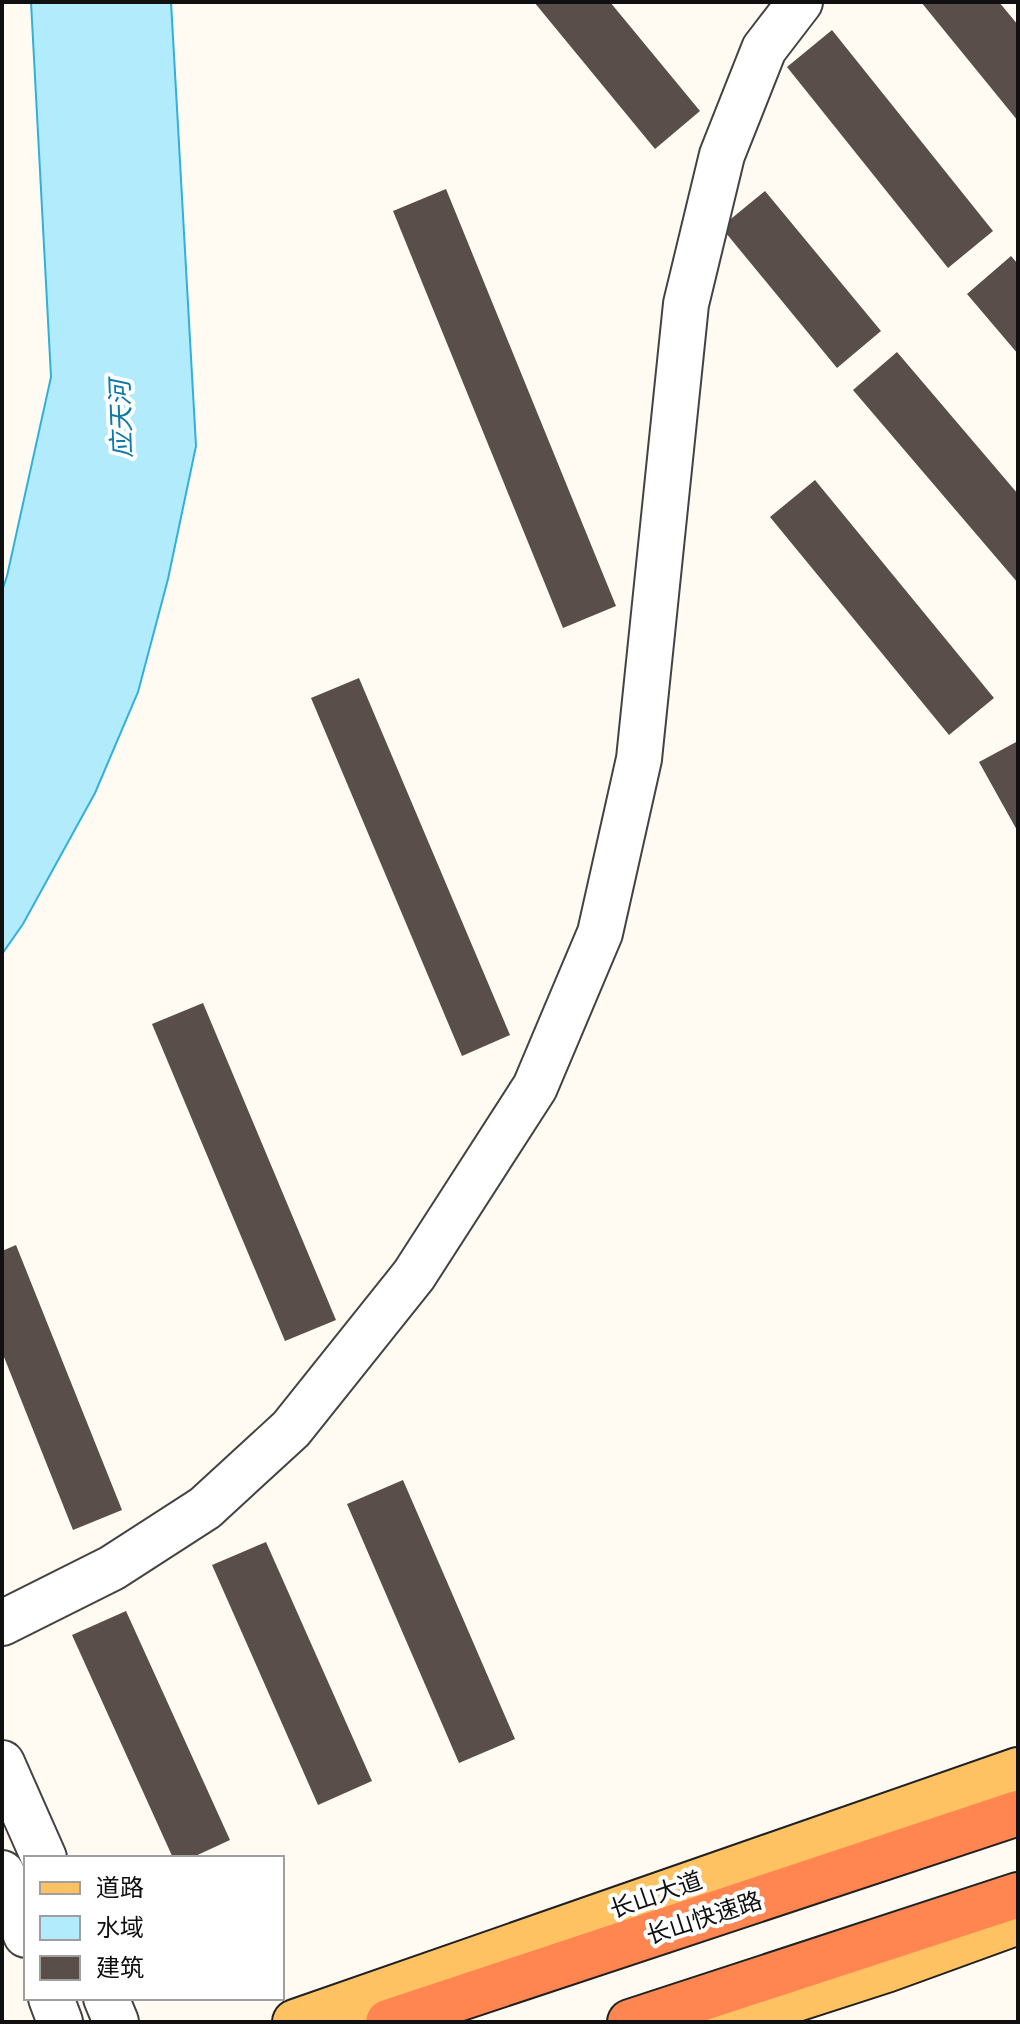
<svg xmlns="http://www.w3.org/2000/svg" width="1020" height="2024" viewBox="0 0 1020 2024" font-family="'Source Serif 4','Noto Sans SC',serif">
  <rect width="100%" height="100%" fill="#fffbf2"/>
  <!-- water -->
  <path fill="#b1ebfc" stroke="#31b0da" stroke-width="2" d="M 31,2 L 171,2 L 196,446 L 168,579 L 138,692 L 95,793 L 23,924 L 2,954 L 2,591 L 7,576 L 51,377 Z"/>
  <!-- building -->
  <path fill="#5a4e4b" d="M 534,2 L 610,2 L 700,111 L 655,149 Z
    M 921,2 L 999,2 L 1018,25 L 1018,121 Z
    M 832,30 L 993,231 L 948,268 L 787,67 Z
    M 446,189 L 616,606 L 563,628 L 393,211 Z
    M 765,191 L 881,331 L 837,368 L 721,227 Z
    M 1011,256 L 1018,264 L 1018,354 L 967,294 Z
    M 897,352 L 1018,494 L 1018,583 L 853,390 Z
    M 815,480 L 994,698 L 949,735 L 770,517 Z
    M 359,678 L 510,1035 L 462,1056 L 311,698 Z
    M 1018,741 L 1018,832 L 979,762 Z
    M 203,1003 L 336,1320 L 285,1341 L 152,1024 Z
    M 16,1245 L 122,1510 L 73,1530 L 2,1352 L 2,1251 Z
    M 403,1480 L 515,1739 L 459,1763 L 347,1504 Z
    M 266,1542 L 372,1781 L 318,1805 L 212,1565 Z
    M 126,1611 L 230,1840 L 191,1858 L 173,1858 L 72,1635 Z"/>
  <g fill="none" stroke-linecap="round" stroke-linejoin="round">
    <defs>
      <path id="minor" d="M 2,1623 L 112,1568 L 205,1508 L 291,1429 L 414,1275 L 535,1087 L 600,933 L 639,759 L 686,304 L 722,155 L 764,49 L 800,2
        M 2,1763 L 44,1858
        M 2,1873 L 26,1935
        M 51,1998 L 60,2022
        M 106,1998 L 116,2022"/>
      <path id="major" d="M 295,2022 L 1018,1770
        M 725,2022 L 886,1970 L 1018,1922"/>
      <path id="highway" d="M 388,2022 L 1018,1813
        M 630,2022 L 1018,1895"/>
    </defs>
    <!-- minor casing -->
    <use href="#minor" stroke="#434343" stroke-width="48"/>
    <!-- major casing -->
    <use href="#major" stroke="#212121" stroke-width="48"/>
    <!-- highway casing -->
    <use href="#highway" stroke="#212121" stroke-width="48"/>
    <!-- minor -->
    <use href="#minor" stroke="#fff" stroke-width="44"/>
    <!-- major -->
    <use href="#major" stroke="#ffc262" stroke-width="44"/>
    <!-- highway -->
    <use href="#highway" stroke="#ff8650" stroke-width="44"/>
  </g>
  <g text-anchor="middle" stroke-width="8" stroke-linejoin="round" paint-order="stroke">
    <!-- street labels -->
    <g font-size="24" fill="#101010" stroke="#fff">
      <text transform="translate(656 1895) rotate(-19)" y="8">长山大道</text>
      <text transform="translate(704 1918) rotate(-18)" y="8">长山快速路</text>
    </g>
    <!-- water labels -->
    <g font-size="26" font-style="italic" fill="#0b7aa7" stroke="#fff">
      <text transform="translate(121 419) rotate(-92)" y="9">应天河</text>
    </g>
  </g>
  <!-- border -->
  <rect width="1020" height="2024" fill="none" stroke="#101010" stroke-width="8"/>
  <!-- legend -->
  <rect x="24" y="1856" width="260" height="144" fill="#ffffff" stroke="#9f9f9f" stroke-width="2"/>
  <rect x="40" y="1882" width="40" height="12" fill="#ffc262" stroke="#9f9f9f" stroke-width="2"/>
  <text x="96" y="1896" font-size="24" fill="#101010">道路</text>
  <rect x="40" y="1916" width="40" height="24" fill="#b1ebfc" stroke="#9f9f9f" stroke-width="2"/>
  <text x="96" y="1936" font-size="24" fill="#101010">水域</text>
  <rect x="40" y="1956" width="40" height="24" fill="#5a4e4b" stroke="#9f9f9f" stroke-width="2"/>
  <text x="96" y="1976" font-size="24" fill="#101010">建筑</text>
</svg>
